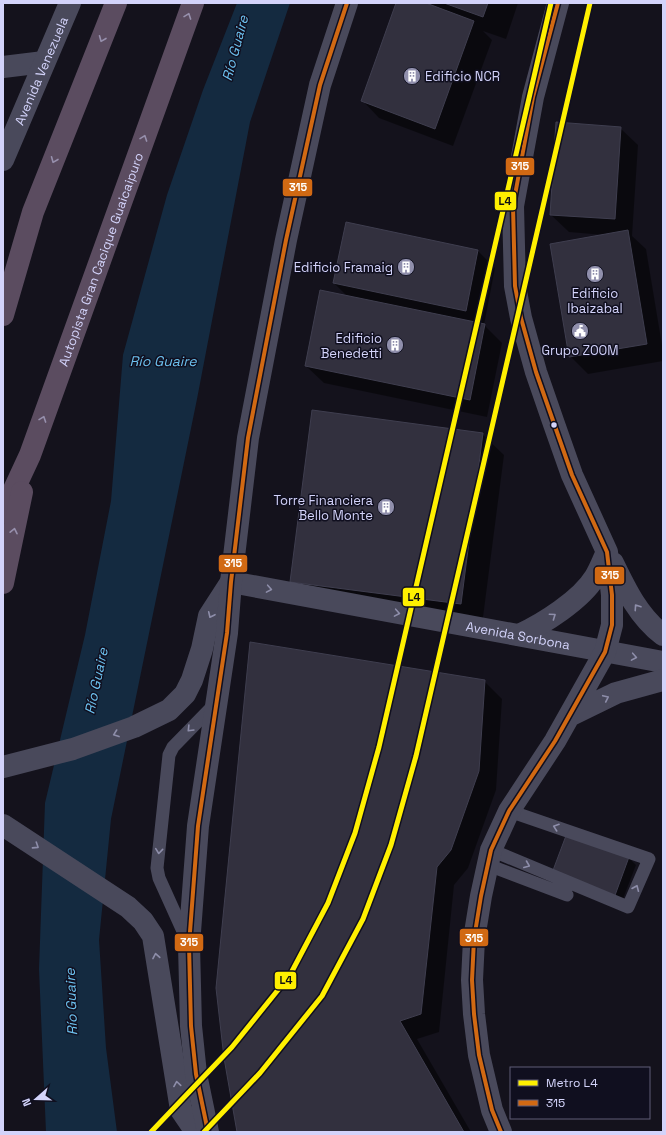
<svg xmlns="http://www.w3.org/2000/svg" width="666" height="1135" viewBox="0 0 666 1135" font-family="'Space Grotesk',sans-serif">
  <rect width="100%" height="100%" fill="#14121c"/>
  <!-- water -->
  <path fill="#142a40" d="M 237,3 L 290,3 L 250,122 L 197,399 L 111,819 L 99,940 L 106,1048 L 117,1132 L 46,1132 L 39,969 L 45,803 L 85,635 L 111,501 L 123,355 L 167,195 L 203,90 Z"/>
  <!-- shadow -->
  <path fill="#0007" d="M 397,3 L 518,3 L 506,39 L 483,31 L 492,40 L 453,146 L 379,118 L 362,100 Z
    M 620,128 L 638,145 L 632,236 L 646,249 L 663,351 L 663,361 L 588,374 L 570,356 L 604,235 L 569,232 L 551,215 Z
    M 478,251 L 495,268 L 484,325 L 502,343 L 487,417 L 324,383 L 306,366 L 348,297 L 334,283 Z
    M 482,434 L 504,455 L 482,625 L 312,603 L 291,582 Z
    M 484,681 L 502,699 L 496,790 L 468,868 L 454,885 L 439,1032 L 417,1039 L 471,1132 L 238,1132 Z
    M 568,834 L 629,858 L 636,865 L 621,904 Z"/>
  <!-- building -->
  <path fill="#32303e" stroke="#3f3e4f" d="M 396,3 L 426,3 L 474,21 L 435,129 L 361,101 Z
    M 444,3 L 488,3 L 483,17 Z
    M 556,122 L 621,127 L 615,219 L 550,215 Z
    M 346,222 L 478,250 L 466,311 L 333,283 Z
    M 628,230 L 647,344 L 569,357 L 550,244 Z
    M 320,290 L 485,324 L 470,400 L 305,366 Z
    M 312,410 L 483,433 L 461,604 L 290,582 Z
    M 250,642 L 485,680 L 479,771 L 451,850 L 437,867 L 421,1014 L 400,1021 L 464,1132 L 237,1132 L 224,1058 L 216,988 Z
    M 567,833 L 629,857 L 614,898 L 552,873 Z"/>
  <g fill="none" stroke-linecap="round" stroke-linejoin="round">
    <!-- service -->
    <path stroke="#49495b" stroke-width="13" d="M 491,850 L 628,907 L 649,859 L 509,811
      M 488,865 L 567,895
      M 187,940 L 159,878 L 157,868 L 169,755 L 173,747 L 215,704"/>
    <!-- minor -->
    <g stroke="#49495b" stroke-width="22">
      <path d="M 3,67 L 44,62"/>
      <path id="s1" d="M 3,160 L 70,3"/>
      <path id="s2" d="M 3,767 L 73,749 L 134,727 L 169,710 L 185,694 L 192,680 L 202,649 L 209,616 L 231,582 L 663,662"/>
      <path d="M 3,825 L 128,907 L 143,921 L 153,936 L 181,1110 L 196,1132"/>
    </g>
    <!-- tertiary -->
    <path stroke="#49495b" stroke-width="22" d="M 613,563 C 626,590 639,617 663,635
      M 519,635 C 543,624 581,600 595,577 C 600,569 603,560 607,552
      M 571,715 L 616,693 L 663,680
      M 208,1132 L 196,1074 L 191,1026 L 189,945 L 198,826 L 227,633 L 231,582 L 248,438 L 286,240 L 320,85 L 347,3
      M 501,1132 L 492,1110 L 479,1055 L 474,1014 L 472,980 L 474,939 L 481,896 L 491,850 L 509,811 L 555,741 L 605,652 L 612,625 L 612,595 L 607,552 L 572,475 L 554,424 L 536,372 L 521,318 L 515,286 L 513,206 L 533,97 L 558,3"/>
    <!-- motorway -->
    <g stroke="#5b4c60" stroke-width="22">
      <path d="M 3,315 L 33,212 L 116,3"/>
      <path id="s3" d="M 3,513 L 30,455 L 193,3"/>
      <path d="M 3,583 L 22,492"/>
    </g>
    <defs>
      <path id="bus-1" d="M 208,1132 L 196,1074 L 191,1026 L 189,945 L 198,826 L 227,633 L 231,582 L 248,438 L 286,240 L 320,85 L 347,3
        M 501,1132 L 492,1110 L 479,1055 L 474,1014 L 472,980 L 474,939 L 481,896 L 491,850 L 509,811 L 555,741 L 605,652 L 612,625 L 612,595 L 607,552 L 572,475 L 536,372 L 521,318 L 515,286 L 513,206 L 533,97 L 558,3"/>
    </defs>
    <!-- bus-1 casing -->
    <use href="#bus-1" stroke="#100f1f" stroke-width="7"/>
    <!-- bus-1 -->
    <use href="#bus-1" stroke="#d16913" stroke-width="4"/>
    <defs>
      <path id="metro-1" d="M 151,1132 L 232,1047 L 290,975 L 328,903 L 355,833 L 379,747 L 551,3
        M 204,1132 L 260,1073 L 322,996 L 363,919 L 391,845 L 416,756 L 590,3"/>
    </defs>
    <!-- metro-1 casing -->
    <use href="#metro-1" stroke="#100f1f" stroke-width="8"/>
    <!-- metro-1 -->
    <use href="#metro-1" stroke="#fff000" stroke-width="5"/>
  </g>
  <!-- one-way arrows -->
  <defs><path id="oneway-chevron" d="M-2-3.5L2.5 0L-2 3.5" fill="none" stroke-width="1.6" stroke-linecap="round" stroke-linejoin="round"/></defs>
  <g stroke="#9790ad">
    <use href="#oneway-chevron" transform="translate(188 16) rotate(-70)"/>
    <use href="#oneway-chevron" transform="translate(102 39) rotate(112)"/>
    <use href="#oneway-chevron" transform="translate(144 138) rotate(-70)"/>
    <use href="#oneway-chevron" transform="translate(54 160) rotate(112)"/>
    <use href="#oneway-chevron" transform="translate(43 419) rotate(-70)"/>
    <use href="#oneway-chevron" transform="translate(14 531) rotate(-78)"/>
  </g>
  <g stroke="#8e8eaa">
    <use href="#oneway-chevron" transform="translate(269 589) rotate(10)"/>
    <use href="#oneway-chevron" transform="translate(637 607) rotate(-124)"/>
    <use href="#oneway-chevron" transform="translate(397 613) rotate(10)"/>
    <use href="#oneway-chevron" transform="translate(211 615) rotate(115)"/>
    <use href="#oneway-chevron" transform="translate(553 616) rotate(-35)"/>
    <use href="#oneway-chevron" transform="translate(634 657) rotate(10)"/>
    <use href="#oneway-chevron" transform="translate(606 698) rotate(-25)"/>
    <use href="#oneway-chevron" transform="translate(190 729) rotate(134)"/>
    <use href="#oneway-chevron" transform="translate(116 734) rotate(160)"/>
    <use href="#oneway-chevron" transform="translate(556 827) rotate(-161)"/>
    <use href="#oneway-chevron" transform="translate(36 846) rotate(33)"/>
    <use href="#oneway-chevron" transform="translate(159 851) rotate(96)"/>
    <use href="#oneway-chevron" transform="translate(527 865) rotate(22)"/>
    <use href="#oneway-chevron" transform="translate(636 888) rotate(-67)"/>
    <use href="#oneway-chevron" transform="translate(156 956) rotate(-100)"/>
    <use href="#oneway-chevron" transform="translate(177 1084) rotate(-99)"/>
  </g>
  <!-- icons -->
  <defs>
    <symbol id="building-disc" viewBox="-11 -11 22 22"><circle r="9.5" fill="#908fac" stroke="#100f1f"/><path d="M-4-6H4V6H1V3H-1V6H-4ZM-2.5-4.3h1.7v1.8h-1.7ZM.8-4.3h1.7v1.8H.8ZM-2.5-1h1.7V.8h-1.7ZM.8-1h1.7V.8H.8Z" fill="#fff"/></symbol>
    <symbol id="civic-disc" viewBox="-11 -11 22 22"><circle r="9.5" fill="#908fac" stroke="#100f1f"/><path d="M-.6-6.5H3V-4.5H.6V-3L4-1V1h2V6H-6V1h2V-1L-.6-3ZM-1.2 2.5V6h2.4V2.5Z" fill="#fff"/></symbol>
  </defs>
  <g fill-rule="evenodd">
    <use href="#building-disc" x="402" y="66" width="20" height="20"/>
    <use href="#building-disc" x="396" y="257" width="20" height="20"/>
    <use href="#building-disc" x="585" y="264" width="20" height="20"/>
    <use href="#civic-disc" x="570" y="321" width="20" height="20"/>
    <use href="#building-disc" x="385" y="335" width="20" height="20"/>
    <use href="#building-disc" x="376" y="497" width="20" height="20"/>
  </g>
  <!-- markers -->
  <circle fill="#d3d3fa" stroke="#100f1f" stroke-width="1.5" cx="554" cy="425" r="3.5"/>
  <g text-anchor="middle" stroke-width="3" stroke-linejoin="round" paint-order="stroke">
    <!-- street labels -->
    <g font-size="13" fill="#d3d3fa" stroke="#100f1f">
      <text dy="5" stroke="none"><textPath href="#s1" startOffset="97">Avenida Venezuela</textPath></text>
      <text dy="5" stroke="none"><textPath href="#s3" startOffset="272">Autopista Gran Cacique Guaicaipuro</textPath></text>
      <text dy="5" stroke="none"><textPath href="#s2" startOffset="613">Avenida Sorbona</textPath></text>
    </g>
    <!-- poi labels -->
    <g font-size="13" fill="#d3d3fa" stroke="#100f1f" text-anchor="end">
      <text x="425" y="81" text-anchor="start">Edificio NCR</text>
      <text x="393" y="272">Edificio Framaig</text>
      <text x="595" y="298" text-anchor="middle">Edificio<tspan x="595" dy="15">Ibaizabal</tspan></text>
      <text x="382" y="343">Edificio<tspan x="382" dy="15">Benedetti</tspan></text>
      <text x="580" y="355" text-anchor="middle">Grupo ZOOM</text>
      <text x="373" y="505">Torre Financiera<tspan x="373" dy="15">Bello Monte</tspan></text>
    </g>
    <!-- water labels -->
    <g font-size="14" font-style="italic" fill="#6cc1ef" stroke="#100f1f">
      <text transform="translate(235 48) rotate(-75)" y="5">Río Guaire</text>
      <text x="163" y="366">Río Guaire</text>
      <text transform="translate(96 681) rotate(-78)" y="5">Río Guaire</text>
      <text transform="translate(71 1002) rotate(-92)" y="5">Río Guaire</text>
    </g>
  </g>
  <g stroke="#100f1f" stroke-width="1.5">
    <rect x="505" y="157" width="30" height="19" rx="4" fill="#d16913"/>
    <rect x="282" y="178" width="31" height="19" rx="4" fill="#d16913"/>
    <rect x="494" y="191" width="23" height="20" rx="4" fill="#fff000"/>
    <rect x="218" y="554" width="30" height="19" rx="4" fill="#d16913"/>
    <rect x="594" y="566" width="31" height="19" rx="4" fill="#d16913"/>
    <rect x="402" y="587" width="23" height="20" rx="4" fill="#fff000"/>
    <rect x="459" y="928" width="30" height="19" rx="4" fill="#d16913"/>
    <rect x="174" y="933" width="30" height="19" rx="4" fill="#d16913"/>
    <rect x="274" y="971" width="23" height="19" rx="4" fill="#fff000"/>
  </g>
  <g font-size="11" text-anchor="middle" font-weight="bold" fill="#fff">
    <text x="520" y="170">315</text>
    <text x="298" y="191">315</text>
    <text x="233" y="567">315</text>
    <text x="610" y="579">315</text>
    <text x="474" y="942">315</text>
    <text x="189" y="946">315</text>
  </g>
  <g font-size="11" text-anchor="middle" font-weight="bold" fill="#111">
    <text x="505" y="205">L4</text>
    <text x="414" y="601">L4</text>
    <text x="286" y="984">L4</text>
  </g>
  <!-- border -->
  <rect width="666" height="1135" fill="none" stroke="#d3d3fa" stroke-width="8"/>
  <!-- legend -->
  <rect x="510" y="1067" width="140" height="52" fill="#100f1f" stroke="#5e5d77"/>
  <rect x="518" y="1080" width="20" height="6" fill="#fff000" stroke="#5e5d77"/>
  <text x="546" y="1087" font-size="12" fill="#d3d3fa">Metro L4</text>
  <rect x="518" y="1100" width="20" height="6" fill="#d16913" stroke="#5e5d77"/>
  <text x="546" y="1107" font-size="12" fill="#d3d3fa">315</text>
  <!-- north arrow -->
  <g transform="translate(36 1099) rotate(250)" stroke="#100f1f" stroke-width="3" paint-order="stroke">
  <path d="M0-3L7 15L0 10L-7 15Z" fill="#d3d3fa"/>
  <text y="-6" font-size="11" font-weight="bold" text-anchor="middle" fill="#d3d3fa">N</text>
  </g>
</svg>
